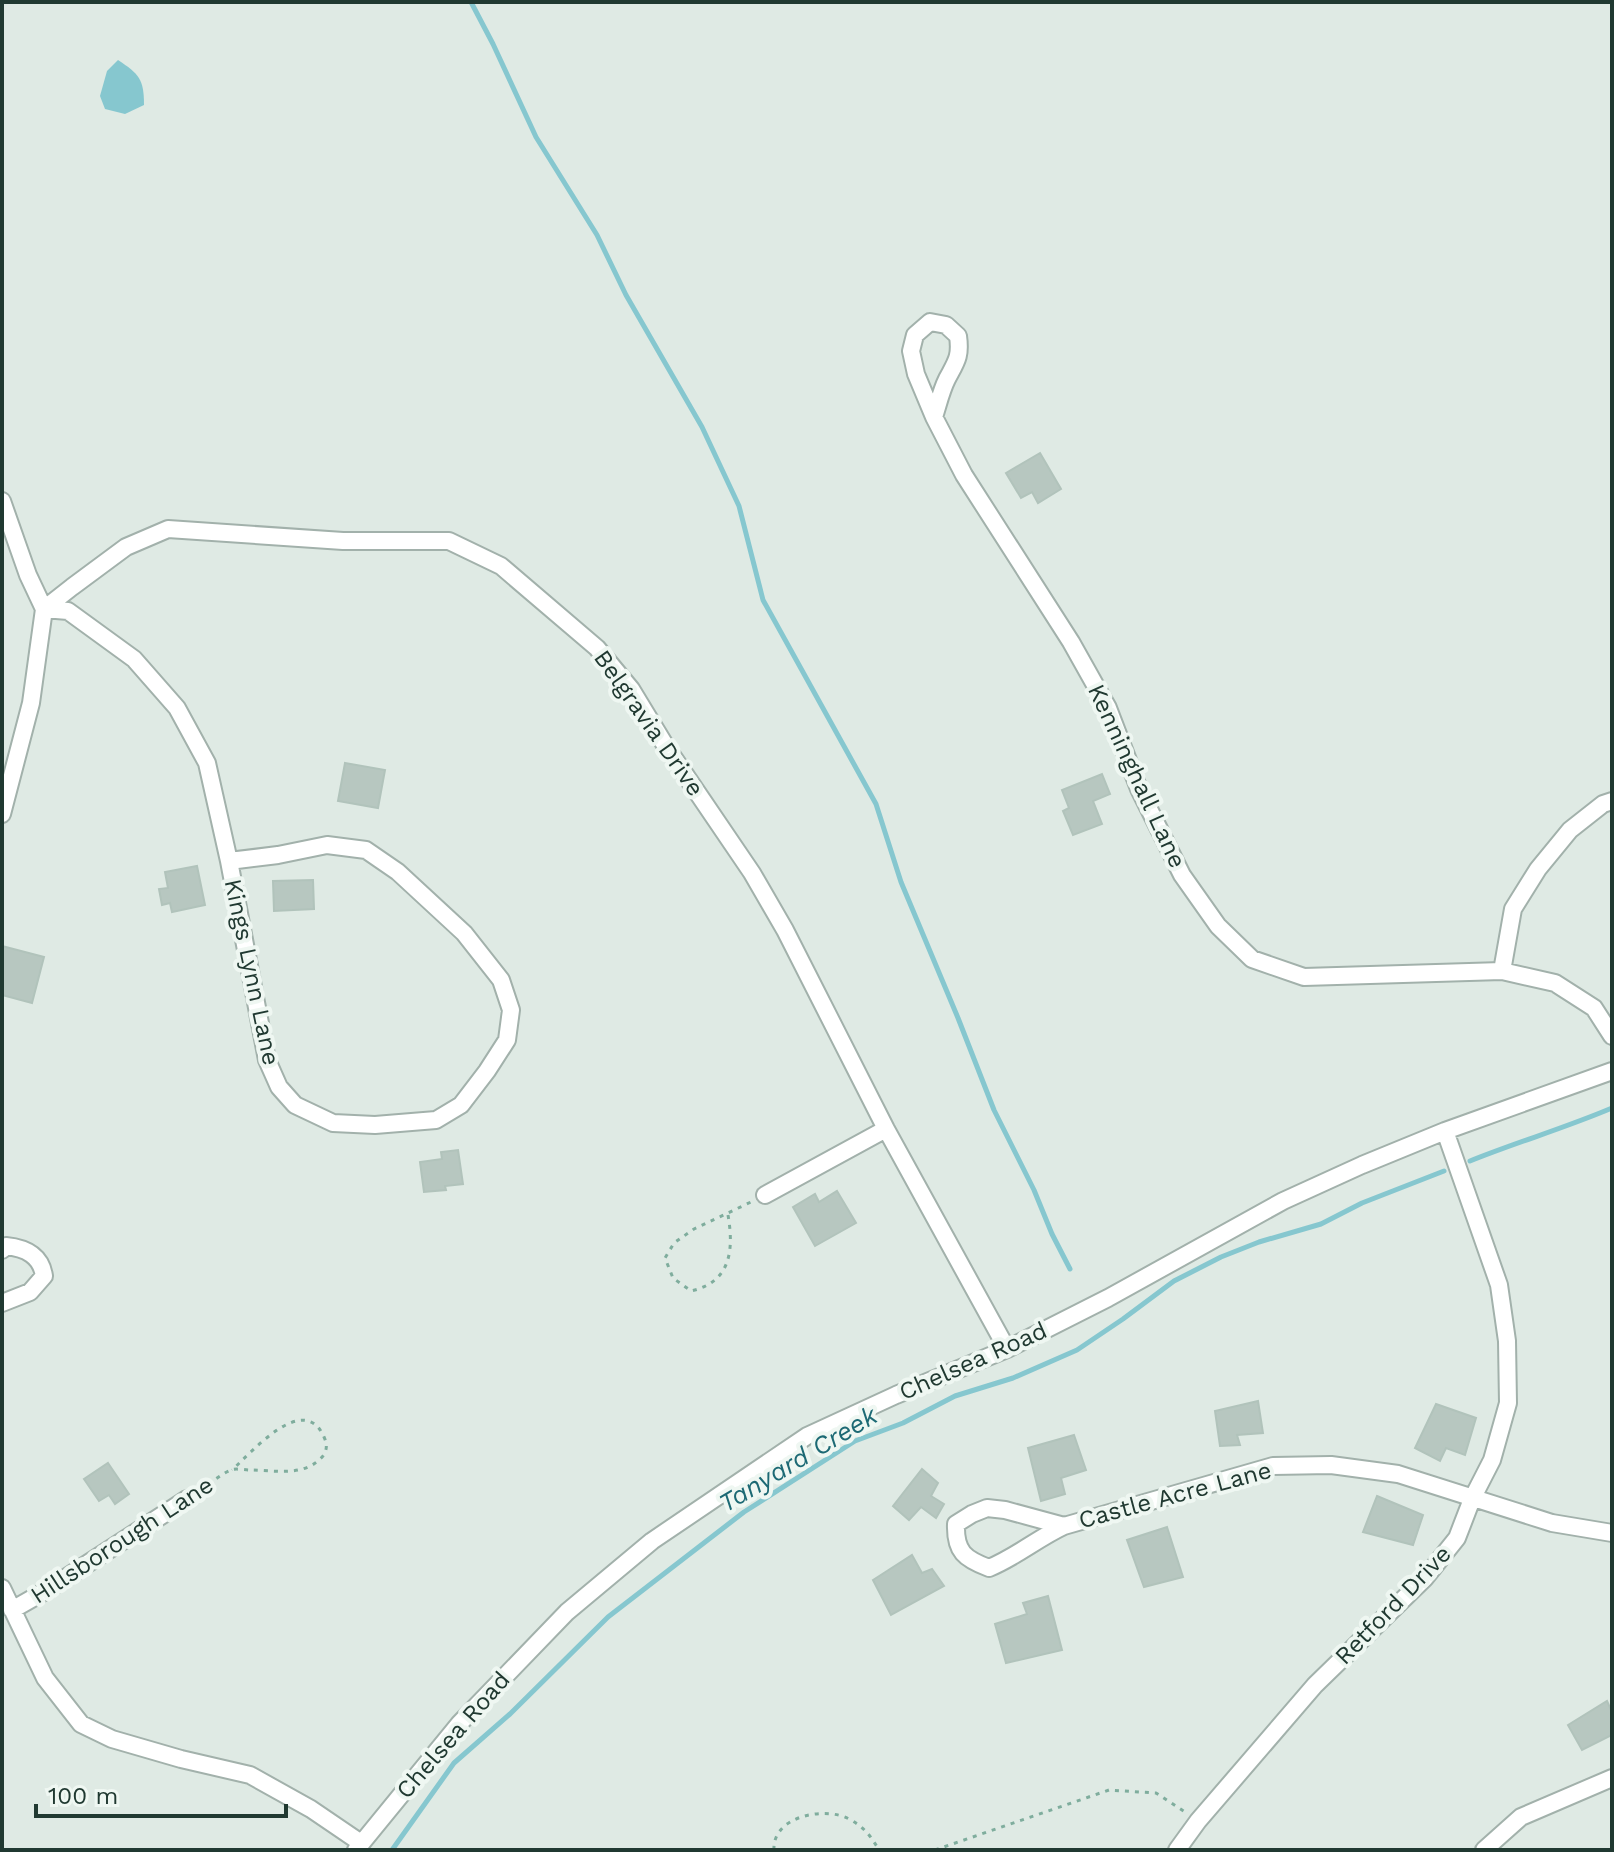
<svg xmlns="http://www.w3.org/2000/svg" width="1614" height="1852" viewBox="0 0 1614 1852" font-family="'Work Sans',sans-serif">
  <rect width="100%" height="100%" fill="#dfeae4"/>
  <!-- water -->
  <path fill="#86c7cf" d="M 118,60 C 139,74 144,79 144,105 L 125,114 L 105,109 L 100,96 L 107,71 Z"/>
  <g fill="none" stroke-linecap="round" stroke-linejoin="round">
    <!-- stream -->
    <path stroke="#86c7cf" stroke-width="5" d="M 471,2 L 493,44 L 536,137 L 597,235 L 626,295 L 702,427 L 739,506 L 763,600 L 876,804 L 901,882 L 958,1018 L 994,1110 L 1034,1190 L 1052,1234 L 1070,1269
      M 1470,1161 C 1517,1142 1565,1128 1612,1108
      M 392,1850 L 454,1763 L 510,1714 L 608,1617 L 744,1512 L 855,1441 L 903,1423 L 955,1396 L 1013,1378 L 1077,1350 L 1123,1319 L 1174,1281 L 1221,1257 L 1259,1242 L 1321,1224 L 1362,1203 L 1444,1171"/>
  </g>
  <!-- building -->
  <path fill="#b7c7c0" stroke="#b1c3bb" stroke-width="2" d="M 1040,453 L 1061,489 L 1038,503 L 1032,492 L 1021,498 L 1006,473 Z
    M 345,763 L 385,770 L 378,808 L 338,801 Z
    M 1102,774 L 1110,794 L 1093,801 L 1102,824 L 1073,835 L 1063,811 L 1069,808 L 1062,790 Z
    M 197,866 L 205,905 L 172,912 L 170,903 L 162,905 L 159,889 L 168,888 L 165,872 Z
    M 313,880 L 314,909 L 274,911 L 273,881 Z
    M 2,946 L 44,957 L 32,1003 L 2,995 Z
    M 458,1150 L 463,1184 L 445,1186 L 446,1190 L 424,1192 L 420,1162 L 442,1159 L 441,1152 Z
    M 837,1191 L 856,1223 L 815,1246 L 793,1207 L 815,1194 L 819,1202 Z
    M 1258,1401 L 1263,1433 L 1237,1435 L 1240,1445 L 1220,1446 L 1215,1411 Z
    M 1436,1404 L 1476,1418 L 1465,1455 L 1446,1448 L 1440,1461 L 1415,1448 Z
    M 1074,1435 L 1086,1470 L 1061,1478 L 1065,1494 L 1041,1501 L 1028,1448 Z
    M 108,1463 L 129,1494 L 115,1504 L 109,1495 L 99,1501 L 84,1479 Z
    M 922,1469 L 938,1483 L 931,1496 L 944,1504 L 936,1518 L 921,1507 L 909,1520 L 893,1506 Z
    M 1377,1496 L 1423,1515 L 1413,1545 L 1363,1532 Z
    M 1167,1527 L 1183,1577 L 1144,1587 L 1127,1540 Z
    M 912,1555 L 922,1573 L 932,1569 L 944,1586 L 891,1615 L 873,1580 Z
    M 1048,1596 L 1062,1650 L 1006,1663 L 995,1624 L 1027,1614 L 1023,1603 Z
    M 1607,1701 L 1612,1712 L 1612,1735 L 1582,1750 L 1568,1725 Z"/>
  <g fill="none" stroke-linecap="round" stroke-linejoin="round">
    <defs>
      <path id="minor" d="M 934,417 C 938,405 941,391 947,379 C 956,362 961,357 958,336 L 946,325 L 930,322 L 915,335 L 911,351 L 916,374 L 934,417 L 964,475 L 1071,642 L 1108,708 L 1139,789 L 1182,875 L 1218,926 L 1252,959 L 1304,977 L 1502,971 L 1555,983 L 1594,1008 L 1612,1036
        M 2,501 L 28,575 L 44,609
        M 44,609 L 68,611 L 134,659 L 177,708 L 207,763 L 229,861
        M 2,814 L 31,703 L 44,609 L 72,587 L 126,547 L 168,529 L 343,541 L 449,541 L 501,566 L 597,648 L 631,689 L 665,745 L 752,873 L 785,930 L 886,1129 L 1007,1349
        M 327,845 L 366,850 L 398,872 L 464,933 L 501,980 L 511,1010 L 507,1040 L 487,1071 L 461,1105 L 436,1120 L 375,1125 L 333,1123 L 295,1105 L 279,1087 L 267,1060 L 229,861 L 278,855 Z
        M 1502,971 L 1513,909 L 1538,869 L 1570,830 L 1603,804 L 1612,801
        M 765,1195 L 886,1129
        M 2,1250 L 6,1246 C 26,1248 41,1256 44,1276 L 30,1292 L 2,1303
        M 1064,1526 C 1038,1538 1016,1557 989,1568 C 965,1559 955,1552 956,1524 L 972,1514 L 987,1508 L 1005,1510 L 1064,1526 L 1273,1466 L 1331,1465 L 1398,1474 L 1552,1523 L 1612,1533
        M 2,1588 L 45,1678 L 81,1724 L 112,1739 L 181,1759 L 250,1775 L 311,1809 L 361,1843
        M 12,1610 L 47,1590 L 187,1499
        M 356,1850 L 459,1724 L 567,1612 L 652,1541 L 807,1436 L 896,1395 L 1007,1349 L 1108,1298 L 1283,1201 L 1362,1165 L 1445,1131 L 1612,1071
        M 1177,1850 L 1198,1821 L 1315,1685 L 1425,1578 L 1457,1538 L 1472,1499 L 1492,1460 L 1508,1403 L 1507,1341 L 1499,1285 L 1445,1131
        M 1484,1850 L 1521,1817 L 1612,1778"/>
    </defs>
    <!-- minor casing -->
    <use href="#minor" stroke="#a2b1ab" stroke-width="20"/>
    <!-- path -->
    <path stroke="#7fad9d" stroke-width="3" stroke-dasharray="4 6" stroke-linecap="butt" d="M 728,1215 C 734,1250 731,1282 691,1291 L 673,1278 L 665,1258 L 674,1243 L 694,1229 L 751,1202
      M 200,1490 C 210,1484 221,1474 231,1470 C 236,1468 244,1470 250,1470 C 273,1470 302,1477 320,1459 C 327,1453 328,1445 324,1437 C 304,1391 252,1452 232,1470
      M 774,1850 C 772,1816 825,1806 849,1819 C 864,1827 870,1835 879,1850
      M 935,1850 L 1109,1790 L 1156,1793 L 1185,1812"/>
    <!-- minor -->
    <use href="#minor" stroke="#fff" stroke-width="16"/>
  </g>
  <g text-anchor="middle" stroke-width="8" stroke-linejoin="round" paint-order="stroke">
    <!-- street labels -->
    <g font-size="24" fill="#203931" stroke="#eff7f2">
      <text transform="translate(649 723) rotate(55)" y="8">Belgravia Drive</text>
      <text transform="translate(1137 776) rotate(65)" y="8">Kenninghall Lane</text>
      <text transform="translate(252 972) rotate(78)" y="8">Kings Lynn Lane</text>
      <text transform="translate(973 1361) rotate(-24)" y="8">Chelsea Road</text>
      <text transform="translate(1175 1495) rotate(-15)" y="8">Castle Acre Lane</text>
      <text transform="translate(122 1540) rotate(-33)" y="8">Hillsborough Lane</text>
      <text transform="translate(1393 1605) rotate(-46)" y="8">Retford Drive</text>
      <text transform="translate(453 1735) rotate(-49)" y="8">Chelsea Road</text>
    </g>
    <!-- water labels -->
    <g font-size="26" font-style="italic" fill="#1c6974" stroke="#eff7f2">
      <text transform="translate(798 1459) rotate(-31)" y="9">Tanyard Creek</text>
    </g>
  </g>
  <!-- border -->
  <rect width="1614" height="1852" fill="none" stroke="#203931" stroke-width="8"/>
  <!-- scale -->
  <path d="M36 1804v12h250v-12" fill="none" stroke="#203931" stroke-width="4"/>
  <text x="48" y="1804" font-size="24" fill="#203931" stroke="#eff7f2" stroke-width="6" paint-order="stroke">100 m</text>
</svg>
